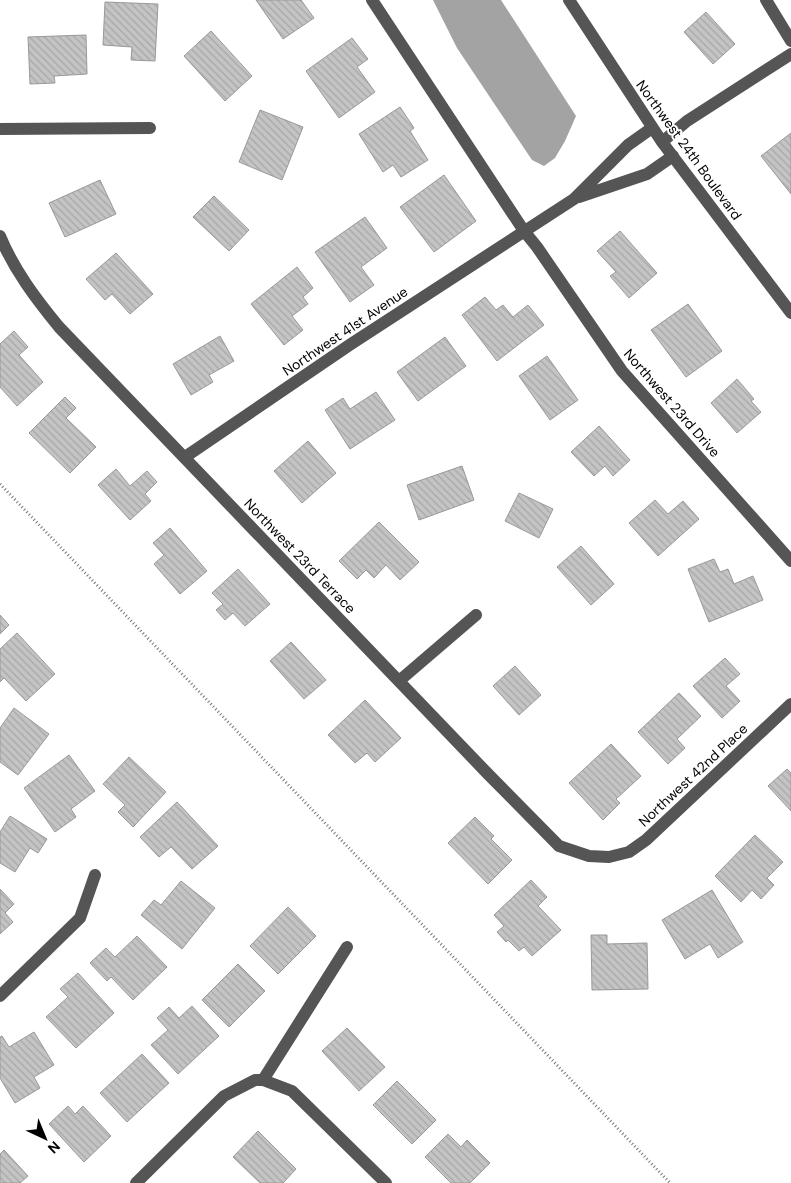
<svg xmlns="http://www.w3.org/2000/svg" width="791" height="1183" viewBox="0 0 791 1183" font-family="'DM Sans',sans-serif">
  <defs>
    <pattern id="building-back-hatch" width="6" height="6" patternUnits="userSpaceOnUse" patternTransform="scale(1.25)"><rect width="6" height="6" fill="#c4c4c4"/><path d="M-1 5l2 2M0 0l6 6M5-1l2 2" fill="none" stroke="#a7a7a7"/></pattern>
  </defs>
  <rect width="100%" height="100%" fill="#fff"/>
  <!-- water -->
  <path fill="#a3a3a3" d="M 433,0 L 501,0 L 576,116 L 565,141 L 555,158 L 544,166 L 532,160 L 457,48 Z"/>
  <!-- building -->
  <path fill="url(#building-back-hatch)" stroke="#999" d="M 256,0 L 301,0 L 314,18 L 283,39 Z
    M 105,2 L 158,4 L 155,61 L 131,60 L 132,47 L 103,45 Z
    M 706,12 L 735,44 L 713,64 L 684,32 Z
    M 211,31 L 252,76 L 225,101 L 184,56 Z
    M 86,35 L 87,74 L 54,76 L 55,83 L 30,84 L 28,37 Z
    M 352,38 L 368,59 L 357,67 L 375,92 L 339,118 L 306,71 Z
    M 400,107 L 414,128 L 410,131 L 428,160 L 401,177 L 393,165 L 383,172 L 359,134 Z
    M 260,110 L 303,127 L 282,180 L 239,162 Z
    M 791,133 L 791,194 L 761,156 Z
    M 444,175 L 476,221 L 434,252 L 400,207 Z
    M 100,180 L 116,214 L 65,237 L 49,203 Z
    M 214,196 L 249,230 L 229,251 L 193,217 Z
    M 365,217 L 387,248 L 361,267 L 374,285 L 350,302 L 315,252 Z
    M 620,231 L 657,273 L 629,298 L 610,276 L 616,272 L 597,251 Z
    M 116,253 L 153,294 L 130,314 L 112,294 L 105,300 L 86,279 Z
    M 297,267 L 313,288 L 303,297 L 308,304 L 292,316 L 303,330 L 284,345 L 251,304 Z
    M 485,297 L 496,310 L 503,305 L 513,317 L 528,305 L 544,325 L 497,361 L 462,315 Z
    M 688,304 L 722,351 L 686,377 L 651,330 Z
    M 14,331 L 28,347 L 19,355 L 43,382 L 17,406 L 0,387 L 0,344 Z
    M 220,336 L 234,361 L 209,375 L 213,382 L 191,395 L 173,364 Z
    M 445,337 L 466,366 L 418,401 L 397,372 Z
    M 547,356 L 578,400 L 550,420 L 519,376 Z
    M 737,379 L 754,399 L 751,401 L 761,412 L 737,433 L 711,403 Z
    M 376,392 L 395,420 L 350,449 L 325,410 L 343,398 L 350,409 Z
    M 65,397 L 76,408 L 66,418 L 96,447 L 70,473 L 29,433 Z
    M 599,426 L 630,460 L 613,476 L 605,466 L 594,476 L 571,452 Z
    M 308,441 L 336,473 L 302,503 L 274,471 Z
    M 462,466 L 474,500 L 419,520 L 407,485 Z
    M 116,469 L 130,486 L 147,471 L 157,482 L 145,494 L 151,501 L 130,520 L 98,485 Z
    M 519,493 L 553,509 L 539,538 L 505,521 Z
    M 655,500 L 668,514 L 683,501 L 699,519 L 658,556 L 629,523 Z
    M 379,522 L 419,562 L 400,580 L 386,565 L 374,578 L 366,570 L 357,579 L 339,561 Z
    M 170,528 L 207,571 L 180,594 L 154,564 L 164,555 L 153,543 Z
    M 581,546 L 614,584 L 591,605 L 557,567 Z
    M 714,559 L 720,572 L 728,569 L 734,584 L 753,576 L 763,600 L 709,622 L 688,569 Z
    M 238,569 L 270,604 L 245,626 L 233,613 L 225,620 L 216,610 L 223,604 L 212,593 Z
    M 0,615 L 9,625 L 0,634 Z
    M 17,633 L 55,674 L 26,701 L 4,678 L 0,682 L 0,649 Z
    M 291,642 L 326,680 L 304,699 L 270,661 Z
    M 725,658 L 740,674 L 726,686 L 740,701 L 722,718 L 693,686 Z
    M 515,666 L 541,695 L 519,715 L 493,686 Z
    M 679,693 L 701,716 L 677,739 L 685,748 L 668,764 L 638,732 Z
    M 365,700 L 401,738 L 375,762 L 367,753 L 355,763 L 328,735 Z
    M 14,708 L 49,734 L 18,775 L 0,762 L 0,728 Z
    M 611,744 L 641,776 L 616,799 L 620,803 L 603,820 L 569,783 Z
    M 69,755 L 95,791 L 71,809 L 76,817 L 55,832 L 24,788 Z
    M 129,757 L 166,792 L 133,827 L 118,812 L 125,805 L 103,784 Z
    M 787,769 L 791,773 L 791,811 L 768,786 Z
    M 177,802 L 218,846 L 192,869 L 171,847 L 159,857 L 140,837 Z
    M 10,816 L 47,839 L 38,853 L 30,848 L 15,872 L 0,863 L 0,832 Z
    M 475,817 L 494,836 L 491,839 L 512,860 L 488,884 L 448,843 Z
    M 755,835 L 783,862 L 767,878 L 774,885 L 761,899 L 752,890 L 741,902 L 715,876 Z
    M 531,880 L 547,897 L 538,906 L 561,930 L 532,956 L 524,947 L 519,951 L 508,940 L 506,942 L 497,932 L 504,926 L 494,915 Z
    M 181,881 L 215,908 L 182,949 L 141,915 L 154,900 L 161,905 Z
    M 0,889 L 14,904 L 5,913 L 13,922 L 0,934 Z
    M 712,890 L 743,942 L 718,958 L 710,944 L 685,959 L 662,920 Z
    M 288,907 L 316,936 L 278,974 L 250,946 Z
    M 591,935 L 607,935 L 607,944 L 647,943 L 648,989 L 592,990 Z
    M 137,936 L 167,967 L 133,1000 L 111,977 L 107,981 L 90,963 L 106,948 L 115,957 Z
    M 238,964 L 265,991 L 229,1027 L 202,1000 Z
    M 78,973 L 114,1013 L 76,1048 L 46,1017 L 68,997 L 60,989 Z
    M 192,1006 L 219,1036 L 178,1074 L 151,1045 L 168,1030 L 157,1018 L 169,1007 L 179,1018 Z
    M 347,1028 L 385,1067 L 359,1091 L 322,1051 Z
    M 34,1032 L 54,1065 L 34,1077 L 40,1088 L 15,1103 L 0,1078 L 0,1037 L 2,1036 L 9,1047 Z
    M 142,1054 L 169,1083 L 127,1122 L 100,1093 Z
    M 397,1081 L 436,1120 L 412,1144 L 373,1105 Z
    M 68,1106 L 75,1114 L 83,1106 L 111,1136 L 84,1162 L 49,1124 Z
    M 258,1131 L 296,1169 L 283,1183 L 260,1183 L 233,1157 Z
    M 448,1134 L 461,1147 L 467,1140 L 490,1163 L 470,1183 L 451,1183 L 425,1157 Z
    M 4,1150 L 28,1176 L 20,1183 L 0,1183 L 0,1154 Z"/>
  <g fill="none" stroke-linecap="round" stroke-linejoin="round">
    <!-- path -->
    <path stroke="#777" stroke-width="3" stroke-dasharray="1 2.5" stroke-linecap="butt" d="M 0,484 L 670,1183"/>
    <!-- minor -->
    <path stroke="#555" stroke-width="12" d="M 372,0 L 524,231 L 537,247 L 622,371 L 791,561
      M 569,0 L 662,142 L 791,313
      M 766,0 L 791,41
      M 0,129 L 150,128
      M 662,142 L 687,121 L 791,54
      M 579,197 L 647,174 L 673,156
      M 0,236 C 14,270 36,299 59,327 L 488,774 L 559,846 L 589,856 L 609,857 L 629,852 L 646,840 L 791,704
      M 185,457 L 351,344 L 574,199 L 628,145 L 652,128
      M 399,681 L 476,615
      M 0,996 L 80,918 L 95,875
      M 263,1080 L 347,947
      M 136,1183 L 224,1096 L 255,1080 L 263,1080 L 292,1091 L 386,1183"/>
  </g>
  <g text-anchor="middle" stroke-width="4" stroke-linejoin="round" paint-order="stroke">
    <!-- street labels -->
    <g font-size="14" fill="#000" stroke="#fff">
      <text transform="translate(689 150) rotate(54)" y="5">Northwest 24th Boulevard</text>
      <text transform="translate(345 331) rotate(-34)" y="5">Northwest 41st Avenue</text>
      <text transform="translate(672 403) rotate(49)" y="5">Northwest 23rd Drive</text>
      <text transform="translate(300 556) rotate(46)" y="5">Northwest 23rd Terrace</text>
      <text transform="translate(693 775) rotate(-43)" y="5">Northwest 42nd Place</text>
    </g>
  </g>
  <!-- north arrow -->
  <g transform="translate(45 1138) rotate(136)" stroke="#ffffff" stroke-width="4" paint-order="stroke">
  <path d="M0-4L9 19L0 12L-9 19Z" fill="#000000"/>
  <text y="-8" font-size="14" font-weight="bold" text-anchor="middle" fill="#000000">N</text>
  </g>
</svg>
